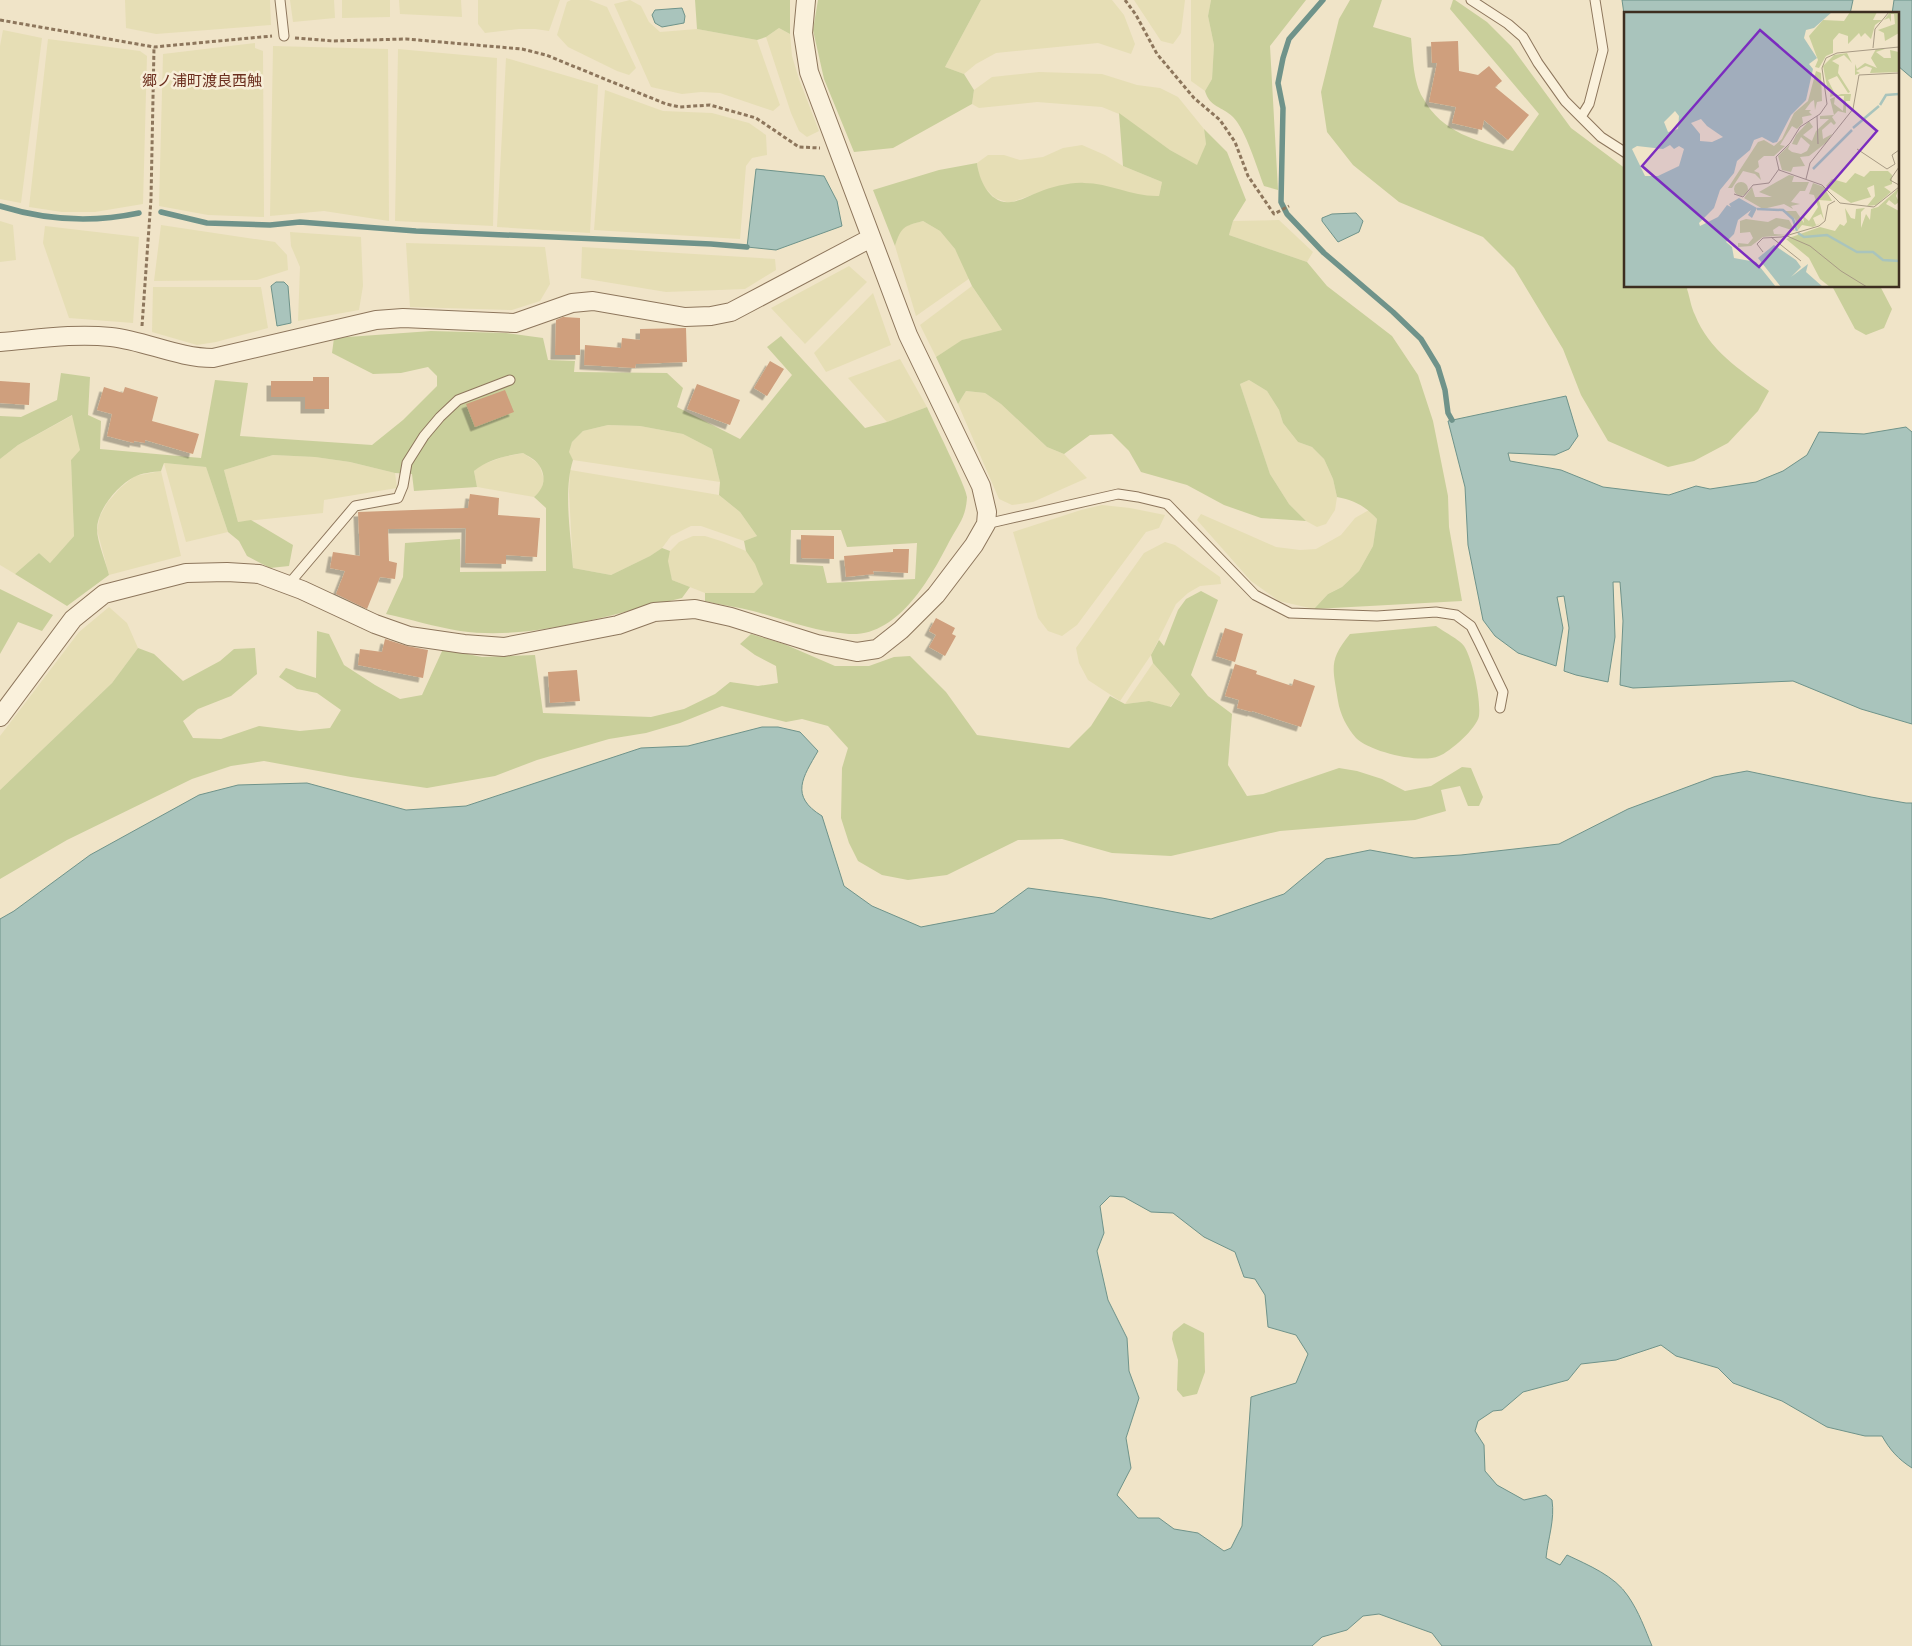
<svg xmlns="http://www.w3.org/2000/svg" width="1912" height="1646" viewBox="0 0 1912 1646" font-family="Literata,'Noto Sans JP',serif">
  <defs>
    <filter id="shadow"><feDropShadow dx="-4.5" dy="4.5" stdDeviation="0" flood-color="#0004"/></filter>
  </defs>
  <rect width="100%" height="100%" fill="#f0e4c8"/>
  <!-- farmland -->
  <path fill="#e6deb5" d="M 125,0 L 270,0 L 271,25 L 156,34 L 126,28 Z
    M 290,0 L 334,0 L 335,18 L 293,22 Z
    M 342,0 L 390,0 L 390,17 L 342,18 Z
    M 399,0 L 461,0 L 462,17 L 400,14 Z
    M 478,0 L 560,0 L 549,31 L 535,29 L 519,29 L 485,33 L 478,24 Z
    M 571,0 L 589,0 L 607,7 L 636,68 L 629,75 L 617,71 L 568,47 L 557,35 L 567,2 Z
    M 630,0 L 641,6 L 649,22 L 660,32 L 697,29 L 757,40 L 780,105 L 773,111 L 720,93 L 701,92 L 682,94 L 651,87 L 614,4 Z
    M 981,0 L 1112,0 L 1124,15 L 1135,44 L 1131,54 L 1098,43 L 996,53 L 976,64 L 964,74 L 945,67 Z
    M 1134,0 L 1185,0 L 1181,33 L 1173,44 L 1161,41 Z
    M 1191,0 L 1211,0 L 1208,16 L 1214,45 L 1212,79 L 1205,91 L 1191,81 Z
    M 779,28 L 790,34 L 792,56 L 799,79 L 819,131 L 807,137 L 799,131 L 791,113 L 766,37 Z
    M 3,30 L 42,38 L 21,203 L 0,199 L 0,46 Z
    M 48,39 L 140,51 L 147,56 L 143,204 L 95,212 L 62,212 L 29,207 Z
    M 255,43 L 255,48 L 263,51 L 264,217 L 208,215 L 159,206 L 163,54 Z
    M 273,46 L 388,49 L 389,221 L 324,211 L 270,216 Z
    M 398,49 L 497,58 L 493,226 L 395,221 Z
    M 506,58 L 598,85 L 590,233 L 497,227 Z
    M 1039,72 L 1102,74 L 1137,85 L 1160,88 L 1178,97 L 1204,129 L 1206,144 L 1198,166 L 1170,150 L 1119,114 L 1102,107 L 1037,102 L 979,108 L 972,104 L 974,90 L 992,77 Z
    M 605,90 L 663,111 L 712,113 L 749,123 L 766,135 L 767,155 L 752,158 L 746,166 L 740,239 L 594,230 Z
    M 1082,145 L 1105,155 L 1123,166 L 1162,182 L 1159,196 L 1145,197 L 1084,183 L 1052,188 L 1009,203 L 995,198 L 984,187 L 979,175 L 977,163 L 988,155 L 1004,155 L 1020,160 L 1043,157 L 1063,148 Z
    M 1279,220 L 1313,252 L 1307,262 L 1229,235 L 1233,221 Z
    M 0,221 L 13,225 L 16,260 L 0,262 Z
    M 923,221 L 940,231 L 955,249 L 970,278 L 916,316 L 895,246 L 899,232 L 908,225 Z
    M 161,225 L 275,242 L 287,255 L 288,270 L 257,280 L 154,281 Z
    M 45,226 L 139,237 L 133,323 L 69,318 L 43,243 Z
    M 290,232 L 361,237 L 363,286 L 359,310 L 298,321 L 300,267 L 291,246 Z
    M 406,243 L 545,247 L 550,284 L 540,301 L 512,310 L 410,307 Z
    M 582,247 L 775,259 L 776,270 L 745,289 L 666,292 L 581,278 Z
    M 849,266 L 867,282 L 805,344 L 771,308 Z
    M 972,286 L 1002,330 L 963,340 L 936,357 L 920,325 Z
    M 153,287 L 261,287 L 268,328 L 216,342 L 197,345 L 152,332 Z
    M 873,293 L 891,345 L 826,372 L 814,353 Z
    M 900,359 L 927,407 L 887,422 L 848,378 Z
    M 1249,380 L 1267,391 L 1279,410 L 1283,423 L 1298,442 L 1312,447 L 1324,459 L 1333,479 L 1337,497 L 1335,510 L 1326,524 L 1317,527 L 1306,521 L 1289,504 L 1270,474 L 1240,384 Z
    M 966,391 L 985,393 L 1001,404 L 1047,447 L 1064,454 L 1087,478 L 1033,502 L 1012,505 L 999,499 L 958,404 Z
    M 73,415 L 81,450 L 71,460 L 74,536 L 50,563 L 39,553 L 15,574 L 0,565 L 0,459 L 18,445 Z
    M 608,425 L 640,426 L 683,434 L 712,449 L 720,482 L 573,460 L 568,452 L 572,442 L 583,431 Z
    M 523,453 L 539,464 L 544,479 L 541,491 L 534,497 L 477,487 L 474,471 L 481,465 L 503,457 Z
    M 273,455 L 315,457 L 350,462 L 395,473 L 397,488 L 324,500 L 323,513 L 238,522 L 224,470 Z
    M 164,463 L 206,467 L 228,532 L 186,542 Z
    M 570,470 L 719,495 L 740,512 L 757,536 L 744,541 L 701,526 L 691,526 L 671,536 L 662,548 L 650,556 L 611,575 L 573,568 L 569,492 Z
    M 161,471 L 181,556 L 109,575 L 97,530 L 100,516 L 107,503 L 120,488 L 135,476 Z
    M 1102,505 L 1130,508 L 1165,515 L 1159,528 L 1146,532 L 1077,625 L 1062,636 L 1048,631 L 1038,618 L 1013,532 L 1081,510 Z
    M 1369,510 L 1377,519 L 1373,546 L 1359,571 L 1342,587 L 1328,594 L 1314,609 L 1279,601 L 1251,581 L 1197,520 L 1201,514 L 1276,547 L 1300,550 L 1316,549 L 1341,535 L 1355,518 Z
    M 693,536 L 705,536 L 724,542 L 746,551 L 759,568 L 763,584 L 754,593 L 721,594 L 705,593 L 672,580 L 667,561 L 670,551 L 679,542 Z
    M 1165,542 L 1175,545 L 1220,577 L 1221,584 L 1200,586 L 1188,593 L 1176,604 L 1151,655 L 1120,701 L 1088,680 L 1079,663 L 1076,648 L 1144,553 Z
    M 109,607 L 127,623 L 138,648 L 112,683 L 0,790 L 0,736 L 79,632 Z
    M 1153,663 L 1180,694 L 1170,707 L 1149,701 L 1125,704 Z"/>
  <!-- green -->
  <path fill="#c9cf9b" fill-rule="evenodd" d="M 695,0 L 790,0 L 790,34 L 779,28 L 766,37 L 757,40 L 697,29 Z
    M 818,0 L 981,0 L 945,67 L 964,74 L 974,90 L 972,104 L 893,148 L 854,152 L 824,79 L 813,30 Z
    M 1211,0 L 1306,0 L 1270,46 L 1278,190 L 1264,186 C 1257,168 1246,130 1233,117 C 1222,106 1210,108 1205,91 L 1212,79 L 1214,45 L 1208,16 Z
    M 1350,0 L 1382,0 L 1373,27 L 1411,38 C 1413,57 1413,82 1423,98 C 1442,133 1477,141 1513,151 L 1539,114 L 1450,9 L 1453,0 L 1455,0 L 1487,22 L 1511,46 L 1571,128 L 1626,169 L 1626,286 L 1688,286 L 1687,289 C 1690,298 1691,307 1695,315 C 1709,350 1740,370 1769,391 L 1758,411 L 1728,443 L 1694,461 L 1668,467 L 1608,441 L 1581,395 L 1563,349 L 1514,268 L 1483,237 L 1399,202 L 1353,165 L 1327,132 L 1321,92 L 1339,19 Z
    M 1119,113 L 1170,150 L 1197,165 L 1206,144 L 1204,129 L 1227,152 L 1246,200 L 1233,221 L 1229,235 L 1307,262 L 1327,286 L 1392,336 L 1418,375 L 1433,421 L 1448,496 L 1449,527 L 1462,601 L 1314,609 L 1328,594 L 1342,587 L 1359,571 L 1373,546 L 1377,519 C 1365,506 1354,500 1337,497 L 1333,479 L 1324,459 L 1312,447 L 1298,442 L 1283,423 L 1279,410 L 1267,391 L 1249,380 L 1240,384 L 1270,474 L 1289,504 L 1306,521 L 1261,518 L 1224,505 L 1187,485 L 1141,472 L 1129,451 L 1112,434 L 1090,435 L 1064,454 L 1047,447 L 1001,404 L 985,393 L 966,391 L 958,404 L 936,357 L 962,340 L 1002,330 L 972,286 L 955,249 L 940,231 L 923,221 C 904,226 901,227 895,246 L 873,190 L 939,170 L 977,163 C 979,180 990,205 1011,202 C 1021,201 1030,195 1039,192 C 1051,187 1072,182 1084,183 C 1110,183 1133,197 1159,196 L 1162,182 L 1123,166 Z
    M 1832,286 L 1880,286 L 1892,309 L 1884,328 L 1866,335 L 1855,329 Z
    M 431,331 L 506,333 L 543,338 L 548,360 L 575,361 L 574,372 L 667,373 L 683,388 L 677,407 L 740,439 L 792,375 L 767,347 L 781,336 L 865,428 L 887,422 L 927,407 C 933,421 967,488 967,497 C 966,518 958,525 949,542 C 930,579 898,637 849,634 C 816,632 785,620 753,611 C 737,607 721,605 705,601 L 705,593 L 754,593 L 763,584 L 755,564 L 746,551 L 744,541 L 757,536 L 740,512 L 719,495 L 720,482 L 712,449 L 683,434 L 640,426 L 608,425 L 583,431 L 572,442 L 569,452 L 573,460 C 563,492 571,534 573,568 L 611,575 L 650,556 L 662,548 L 670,551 L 668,561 L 672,580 L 690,587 L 682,598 C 611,614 533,641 460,631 C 435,627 410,619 386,614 L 403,577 L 405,543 L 460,539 L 460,572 L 546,571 L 546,508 L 534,497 C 544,489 547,477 539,465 C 536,460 528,456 523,453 C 506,456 488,459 474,471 L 477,487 L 414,491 L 412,474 L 395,473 L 350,462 L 315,457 L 273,455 L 224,470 L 238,522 L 251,520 L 293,545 L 289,566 L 270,568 L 247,556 L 239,541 L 228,532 L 206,467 L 164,463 L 161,471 C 153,472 141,473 134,477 C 118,485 97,510 97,529 C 97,542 106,562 109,575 L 67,606 L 15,574 L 39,553 L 50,563 L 74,536 L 71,460 L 80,450 L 72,415 L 18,445 L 0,459 L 0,416 L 21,417 L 57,400 L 61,373 L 90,377 L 88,415 L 101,421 L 100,449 L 201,458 L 215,380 L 248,383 L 240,436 L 372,445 L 403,420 L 437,386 L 437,376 L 428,367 L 401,373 L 373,374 L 332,353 L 334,338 ZM 791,530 L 841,530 L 847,547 L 917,543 L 915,579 L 827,583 L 823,566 L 790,564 Z
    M 0,589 L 53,615 L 42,631 L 18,622 L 0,654 Z
    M 1201,591 L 1218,600 L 1191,675 L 1208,696 L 1232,714 L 1228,765 L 1247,796 L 1263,794 L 1339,768 L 1357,771 L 1382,779 L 1405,791 L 1431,786 L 1462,767 L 1471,768 L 1483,797 L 1479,806 L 1468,806 L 1460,786 L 1441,790 L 1446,811 L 1415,820 L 1280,831 L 1171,856 L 1112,853 L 1062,839 L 1018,840 L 947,875 L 908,880 L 882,875 L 858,861 L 849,843 L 841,818 L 842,768 L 848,748 L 828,726 L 802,719 L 786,722 L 722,706 L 680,723 L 646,733 L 609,739 L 537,760 L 495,776 L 427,788 L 351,777 L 264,761 L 231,766 L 192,779 L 67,840 L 0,879 L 0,790 L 112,683 L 138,648 L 154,654 L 183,681 L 220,661 L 234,649 L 255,648 L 257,674 L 231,696 L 198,709 L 183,721 L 193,738 L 221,739 L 259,726 L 300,731 L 330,728 L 341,710 L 317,693 L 297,689 L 279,677 L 286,668 L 316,678 L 317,631 L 329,634 L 344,665 L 375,685 L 400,699 L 422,695 L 443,649 L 482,657 L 535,655 L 543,713 L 651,717 L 684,709 L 715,694 L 730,682 L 758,686 L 778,683 L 776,666 L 755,655 L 740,644 L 751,634 L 784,644 L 835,666 L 869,666 L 894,657 L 910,656 L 946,692 L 977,735 L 1069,748 L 1091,726 L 1110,696 L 1125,704 L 1149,701 L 1171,707 L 1180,694 L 1153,663 L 1151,655 L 1159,640 L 1164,646 L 1178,610 L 1186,599 Z
    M 1436,626 C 1443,631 1460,640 1464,646 C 1473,660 1481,700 1479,716 C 1477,728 1450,752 1439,756 C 1421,764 1370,752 1356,738 C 1347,728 1340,714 1338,701 C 1333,668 1328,661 1350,634 Z
    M 1184,1323 L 1204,1333 L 1205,1372 L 1197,1394 L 1183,1397 L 1177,1390 L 1178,1360 L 1172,1339 L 1173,1332 Z"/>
  <!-- water -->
  <path fill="#a9c4bc" stroke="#6f938a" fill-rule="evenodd" d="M 1622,0 L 1853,0 L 1850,14 L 1626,14 L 1626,28 Z
    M 1894,0 L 1912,0 L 1912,78 L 1898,66 L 1898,14 L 1892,14 Z
    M 682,8 L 685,16 L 684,23 L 662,27 L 655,23 L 652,15 L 655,10 Z
    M 756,169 L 824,176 L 837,201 L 842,226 L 776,250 L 747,247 Z
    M 1356,213 L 1363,221 L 1359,232 L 1338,242 L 1322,221 L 1322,218 L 1332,214 Z
    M 276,282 L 284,282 L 288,286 L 291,323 L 277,326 L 271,286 Z
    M 1566,396 L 1578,436 L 1569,449 L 1555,455 L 1508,453 L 1510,461 L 1561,470 L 1603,487 L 1669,495 L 1696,486 L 1710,489 L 1756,482 L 1783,471 L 1807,455 L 1819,432 L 1864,434 L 1906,427 L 1912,432 L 1912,724 L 1861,709 L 1793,681 L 1633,688 L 1620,685 L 1623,621 L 1620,582 L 1613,582 L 1615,637 L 1608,682 L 1576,675 L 1564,671 L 1569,628 L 1564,596 L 1557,597 L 1563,628 L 1556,666 L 1518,653 L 1495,636 L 1483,620 L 1468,545 L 1465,487 L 1448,421 Z
    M 762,727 L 778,727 L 800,732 L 818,751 C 803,777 789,796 822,816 L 844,886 L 872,906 L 921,927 L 994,913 L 1028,888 L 1102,898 L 1211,919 L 1284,894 L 1326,859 L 1370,850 L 1414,858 L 1461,855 L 1559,844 L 1628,809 L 1714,777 L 1747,771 L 1871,797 L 1906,803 L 1912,803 L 1912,1468 C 1898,1459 1890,1450 1882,1436 L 1865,1436 L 1827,1427 L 1782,1401 L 1733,1383 L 1718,1368 L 1676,1356 L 1661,1345 L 1616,1360 L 1581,1364 L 1568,1380 L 1523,1392 L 1502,1410 L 1493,1411 L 1478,1421 L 1475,1431 L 1484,1445 L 1485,1471 L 1497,1485 L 1524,1500 L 1546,1495 L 1552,1500 C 1555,1520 1548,1538 1546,1558 L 1560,1565 L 1567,1555 C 1588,1565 1615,1576 1628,1596 C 1639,1612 1645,1629 1652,1646 L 1442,1646 L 1432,1633 L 1379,1614 L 1363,1616 L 1347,1630 L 1322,1637 L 1312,1646 L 0,1646 L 0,919 L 14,911 L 90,855 L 199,795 L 238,785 L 307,783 L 406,810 L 466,806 L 641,748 L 688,746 ZM 1110,1196 L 1124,1197 L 1151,1212 L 1173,1213 L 1204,1237 L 1235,1252 L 1244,1277 L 1255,1279 L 1265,1295 L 1268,1327 L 1296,1335 L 1308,1354 L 1296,1383 L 1251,1397 L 1242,1526 L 1231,1548 L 1224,1551 L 1198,1533 L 1174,1529 L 1159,1518 L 1138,1518 L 1117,1495 L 1131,1468 L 1126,1438 L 1139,1398 L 1129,1371 L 1127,1338 L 1108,1300 L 1097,1251 L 1104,1233 L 1100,1206 Z"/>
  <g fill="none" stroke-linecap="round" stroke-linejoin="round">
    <!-- stream -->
    <path stroke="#6f938a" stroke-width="5.5" d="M 1323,0 L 1289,39 L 1283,58 L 1278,83 L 1283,108 L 1281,202 L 1287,214 L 1324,253 L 1393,312 L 1421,339 L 1438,367 L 1445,390 L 1448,413 L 1452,420
      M 0,206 C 45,220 92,223 139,213
      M 161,212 L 207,223 L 270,225 L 300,222 L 416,231 L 711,244 L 747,247"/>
  </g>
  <!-- building -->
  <path fill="#cf9f7d" filter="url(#shadow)" d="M 1458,41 L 1459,71 L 1478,75 L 1489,66 L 1502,81 L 1495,87 L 1529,115 L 1508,140 L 1484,120 L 1482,130 L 1452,123 L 1456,107 L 1429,102 L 1437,63 L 1432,63 L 1431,42 Z
    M 563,317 L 580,318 L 580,355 L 555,355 L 556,320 Z
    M 686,328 L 687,362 L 636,364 L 635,368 L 584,365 L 585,345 L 621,348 L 622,338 L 640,340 L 640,329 Z
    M 770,361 L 784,369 L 767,396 L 754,388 Z
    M 313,377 L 329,377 L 329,409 L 305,409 L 305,397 L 271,397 L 271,381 L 313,381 Z
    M 0,381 L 30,383 L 29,405 L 0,403 Z
    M 697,384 L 740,400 L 730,425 L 687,409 Z
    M 104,387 L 123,393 L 125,387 L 158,397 L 152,421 L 199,434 L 193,454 L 145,440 L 145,443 L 134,441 L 134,443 L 107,436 L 112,414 L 97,410 Z
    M 505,390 L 514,412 L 475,427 L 466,404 Z
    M 470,494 L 499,498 L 498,515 L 540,518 L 537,557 L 506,555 L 506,564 L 465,563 L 466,528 L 388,529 L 389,561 L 397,563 L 395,579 L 380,577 L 367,609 L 336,594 L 345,571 L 330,568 L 333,552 L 360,556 L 358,512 L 468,508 Z
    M 801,535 L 834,536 L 834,559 L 801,558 Z
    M 893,549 L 909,549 L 908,573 L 873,571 L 874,574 L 846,577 L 844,556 L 893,552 Z
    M 936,618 L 955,628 L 952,634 L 956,636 L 945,656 L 929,647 L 936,635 L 929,631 Z
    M 1225,628 L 1243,634 L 1235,662 L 1216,656 Z
    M 385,639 L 407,646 L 428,650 L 423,678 L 358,665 L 360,649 L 382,652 Z
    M 1235,664 L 1257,671 L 1256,674 L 1292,686 L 1294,679 L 1315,686 L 1301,727 L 1252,711 L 1252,712 L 1237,708 L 1239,700 L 1225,696 Z
    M 577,670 L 580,701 L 550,703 L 548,672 Z"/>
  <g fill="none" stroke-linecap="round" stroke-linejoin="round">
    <defs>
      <path id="service" d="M 280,0 L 284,36
        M 1471,0 L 1508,24 L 1523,37 L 1538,63 L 1565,101 L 1601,137 L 1626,153
        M 1581,117 L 1589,104 L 1603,50 L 1595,0
        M 986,524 L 1118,494 L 1138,497 L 1167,504 L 1255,595 L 1290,613 L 1377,616 L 1436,612 L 1456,615 L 1471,626 L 1480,644 L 1503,692 L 1500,708
        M 288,585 L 355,506 L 398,498 L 403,486 L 407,463 L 424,436 L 440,417 L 458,400 L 510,380"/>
      <path id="minor" d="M 0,342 C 37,339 74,333 111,337 C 146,341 178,358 213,358 L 376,320 L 403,318 L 515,323 L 572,303 L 593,301 L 685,317 L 711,316 L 731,312 L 871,238
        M 0,717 L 73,619 L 104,594 L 186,573 L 227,572 L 259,574 L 302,590 L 375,624 L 409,636 L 464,644 L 504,647 L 618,625 L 654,612 L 695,609 L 731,617 L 817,644 L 857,652 L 877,649 L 901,630 L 936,595 L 974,545 L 986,524 L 987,512 L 981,486 L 908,335 L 809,72 L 803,33 L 806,0"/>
    </defs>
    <!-- service casing -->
    <use href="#service" stroke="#8d765c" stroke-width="11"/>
    <!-- minor casing -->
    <use href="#minor" stroke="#8d765c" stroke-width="20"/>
    <!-- path -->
    <path stroke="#8d765c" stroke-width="3" stroke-dasharray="4 2.5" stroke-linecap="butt" d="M 1125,0 L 1136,15 L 1157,54 L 1194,98 L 1220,120 L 1235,142 L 1248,176 L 1274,214 L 1289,206
      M 0,20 L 154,47 L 272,36
      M 295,38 L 333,41 L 406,39 L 522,49 L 546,55 L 666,104 L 680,107 L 710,105 L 756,118 L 799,147 L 820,148
      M 142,326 L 151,199 L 154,47"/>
    <!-- service -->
    <use href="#service" stroke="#faf1dc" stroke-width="9"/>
    <!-- minor -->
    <use href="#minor" stroke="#faf1dc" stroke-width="18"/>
  </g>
  <g text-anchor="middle" stroke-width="5" stroke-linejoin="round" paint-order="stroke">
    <!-- quarter labels -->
    <g font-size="15" fill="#6b2e1e" stroke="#f7eed8">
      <text x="202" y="86">郷ノ浦町渡良西触</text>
    </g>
  </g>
  <!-- overview -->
  <g transform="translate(1624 12)">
    <rect width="275" height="275" fill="#f0e4c8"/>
    <path d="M 226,0 L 253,0 L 249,8 L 258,8 L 251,13 L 247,27 L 241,21 L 237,25 L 235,21 L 224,32 L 224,24 L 215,21 L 209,28 L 209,41 L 202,44 L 195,56 L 191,55 L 194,48 L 185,24 L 199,8 L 220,9 ZM 266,0 L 275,0 L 275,21 L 261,29 L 260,21 L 254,18 L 271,12 L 270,2 L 267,2 L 267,10 L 265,6 L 260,8 ZM 252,37 L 261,37 L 252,40 L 260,46 L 267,46 L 266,38 L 275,40 L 275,60 L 246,61 L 248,56 L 242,54 L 232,59 L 236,61 L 231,63 L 231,52 L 233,57 L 241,51 L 253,56 L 247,46 ZM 223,41 L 228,51 L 220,43 L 208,49 L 215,53 L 214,61 L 226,80 L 224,81 L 213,64 L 204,68 L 211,82 L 214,82 L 206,85 L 207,78 L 203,74 L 199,54 L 210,43 ZM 192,59 L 197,61 L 198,89 L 193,90 L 191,98 L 190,88 L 187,90 L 181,98 L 187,98 L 185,100 L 188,103 L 178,105 L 179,111 L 173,117 L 168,114 L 156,133 L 161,134 L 150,144 L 140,144 L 134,149 L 135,155 L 130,159 L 135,161 L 137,168 L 131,162 L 119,159 L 108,176 L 104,176 L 134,130 L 140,128 L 150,134 L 158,127 L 170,101 L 184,89 ZM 217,82 L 227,82 L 226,89 L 222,89 L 222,101 L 214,99 L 208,105 L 212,111 L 210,113 L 207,110 L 198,118 L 199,127 L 208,122 L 203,130 L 185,144 L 176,145 L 181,154 L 169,155 L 167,160 L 158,158 L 154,144 L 166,132 L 164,137 L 168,140 L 177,142 L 183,139 L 186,133 L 177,125 L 173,133 L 168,132 L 172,123 L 185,109 L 189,115 L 179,123 L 188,129 L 192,119 L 205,107 L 196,107 L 196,104 L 210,103 L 206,87 L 211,85 L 210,92 L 219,99 L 220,84 L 212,84 ZM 246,159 L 264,159 L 268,163 L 268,172 L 260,175 L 267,180 L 252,193 L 243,194 L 251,184 L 250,173 L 243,176 L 247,185 L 227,191 L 202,174 L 208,167 L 222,171 L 231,161 L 240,165 ZM 165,163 L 170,164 L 168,170 L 185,170 L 181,179 L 176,179 L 167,190 L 176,192 L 167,194 L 169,197 L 160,192 L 139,197 L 120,186 L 128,175 L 131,185 L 148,185 L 135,180 ZM110 177a7 7 0 1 1 14 0a7 7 0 1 1-14 0ZM 189,171 L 200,175 L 208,189 L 195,188 L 200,208 L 197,202 L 189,206 L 192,213 L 197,211 L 189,215 L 178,213 L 174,218 L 171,207 L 160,199 L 172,199 L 180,211 L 179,204 L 185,209 L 194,195 L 190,183 L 185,182 ZM 275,176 L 272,184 L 275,190 L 271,193 L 265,188 L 262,192 L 275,199 L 275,275 L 206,275 L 196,267 L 185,246 L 162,227 L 196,215 L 211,219 L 216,212 L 220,214 L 223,210 L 221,196 L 227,206 L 231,207 L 232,197 L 241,196 L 237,200 L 237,216 L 242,202 L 246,208 L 247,197 L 254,195 ZM 152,206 L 165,208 L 171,219 L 155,214 L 149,218 L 150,222 L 163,223 L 139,225 L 127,234 L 114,235 L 114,231 L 124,232 L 129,226 L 126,220 L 116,221 L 116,209 L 122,207 L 144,210 Z" fill="#c9cf9b"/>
    <path d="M 208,0 L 190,16 L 182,18 L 180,26 L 193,46 L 185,52 L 189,57 L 182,88 L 167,103 L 153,130 L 149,131 L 138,125 L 130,128 L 126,138 L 113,149 L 110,161 L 96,178 L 90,196 L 75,211 L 76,214 L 94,205 L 103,193 L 107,195 L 105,192 L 115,186 L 133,196 L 128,206 L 124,203 L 127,198 L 114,208 L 110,222 L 102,230 L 108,235 L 110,246 L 132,250 L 152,275 L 0,275 L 0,0 ZM 51,99 L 55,104 L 54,117 L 44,120 L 40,110 ZM 77,107 L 83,114 L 99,125 L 88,130 L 76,129 L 76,122 L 67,111 ZM 46,133 L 50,137 L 55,134 L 60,137 L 55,154 L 34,164 L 21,164 L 8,137 L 13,134 L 39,137 ZM 150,233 L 172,248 L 177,255 L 167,265 L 184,252 L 182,260 L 199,275 L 157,275 L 134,246 Z" fill="#a9c4bc" fill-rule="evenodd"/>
    <path fill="none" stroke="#a9c4bc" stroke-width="2.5" d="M 256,93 L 262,83 L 275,82M 229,116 L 255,94M 189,157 L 228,118M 133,197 L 159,198 L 169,207 L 173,219M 174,221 L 180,225 L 203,223 L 233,240 L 249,240 L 259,248 L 275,249"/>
    <path fill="none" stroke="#a89b85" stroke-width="1" d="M 275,35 L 213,41 L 202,46 L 198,56 L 203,92 L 196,102 L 176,115 L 166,131 L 152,145 L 155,158 L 198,173 L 216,191 L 250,195 L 275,175M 249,36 L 251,17 L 265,0M 193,104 L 194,132M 233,137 L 263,157 L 271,152 L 268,143 L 275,138M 275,155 L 266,168 L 275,173M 182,167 L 186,151 L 229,97 L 235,63 L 275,61M 110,182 L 119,185 L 129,173 L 145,171 L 155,157M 163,224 L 186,234 L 217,259 L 243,275M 147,225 L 177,249M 139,240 L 133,232 L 139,226 L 158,225 L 195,214 L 201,209 L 204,193 L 211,189"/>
    <path fill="#7b2cbf" fill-opacity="0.15" stroke="#7b2cbf" stroke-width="2.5" d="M 136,18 L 253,119 L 135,255 L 18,154 Z"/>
    <rect width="275" height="275" fill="none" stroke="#3d2e20" stroke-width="2.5"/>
  </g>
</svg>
